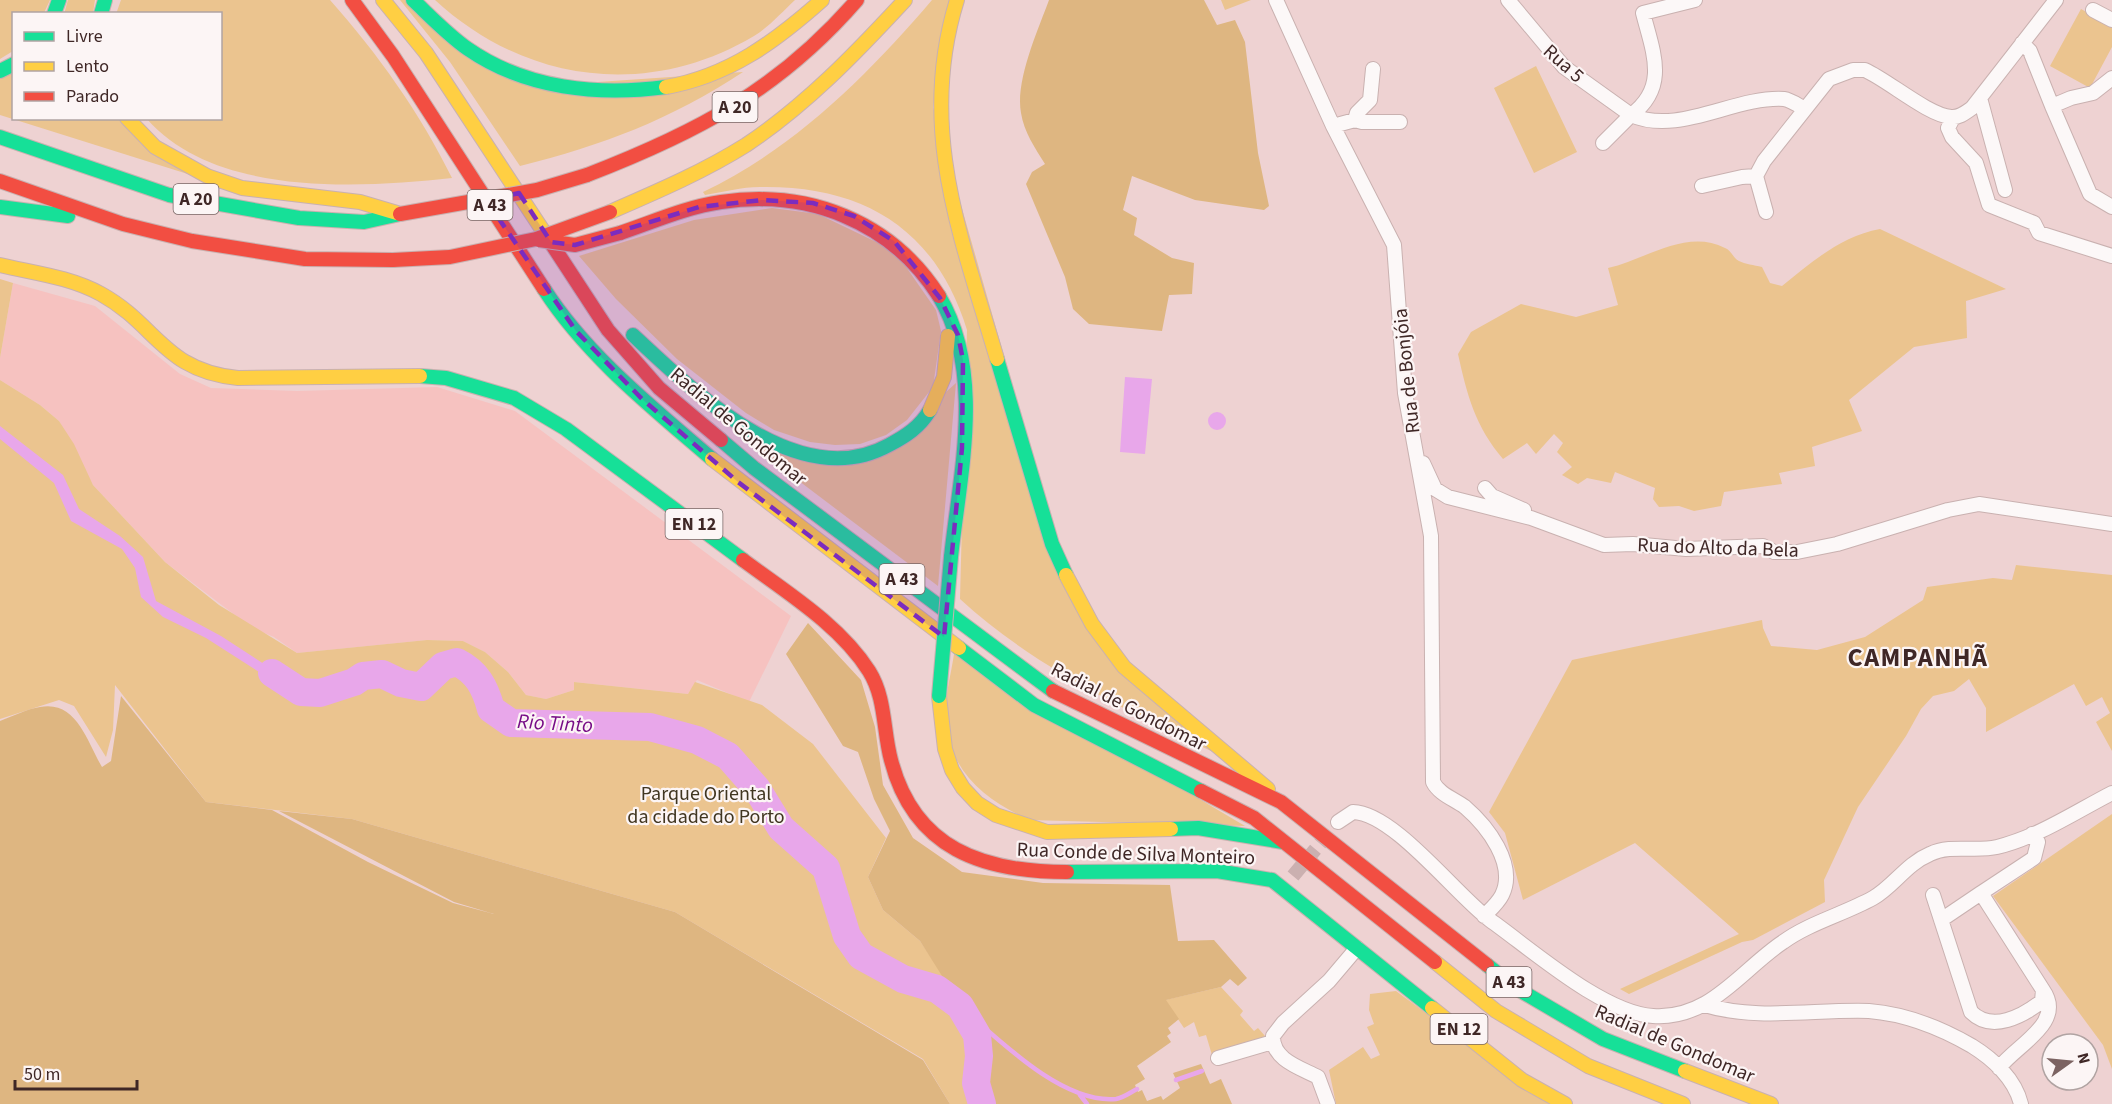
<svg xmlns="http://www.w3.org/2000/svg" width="2112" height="1104" viewBox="0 0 2112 1104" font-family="'Source Sans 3',sans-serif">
  <rect width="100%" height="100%" fill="#eed2d2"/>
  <!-- built -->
  <path fill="#f6c2c0" d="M 13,283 L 95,306 L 180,374 L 211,388 L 297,391 L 437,387 L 515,411 L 791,616 L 749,702 L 697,680 L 688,694 L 574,682 L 574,690 L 546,699 L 526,695 L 508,672 L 485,652 L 463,641 L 427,640 L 297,653 L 274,637 L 252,628 L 165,562 L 93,485 L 59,421 L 40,405 L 0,380 L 0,358 Z"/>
  <!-- green -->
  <path fill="#ebc48f" d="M 0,0 L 50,0 L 44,13 L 14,14 L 13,51 L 0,59 Z
    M 68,0 L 95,0 L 93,13 L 64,14 Z
    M 121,0 L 330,0 C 378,54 420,113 452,178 C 358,188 216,197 147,119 L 220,118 L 220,14 L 116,14 Z
    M 400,0 L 405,0 L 540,86 L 743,72 C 670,120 603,145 520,166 L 450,62 Z
    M 435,0 L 795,0 C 782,12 769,27 754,36 C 648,99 525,83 435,0 Z
    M 932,0 L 952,0 L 933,107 L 1075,604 L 1213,752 C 1123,708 1034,667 960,599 L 967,330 C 936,229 863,185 760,187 C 742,187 723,192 705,195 L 703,192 C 794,149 868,75 932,0 Z
    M 1221,0 L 1251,0 L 1225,10 Z
    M 2081,9 L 2112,26 L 2112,47 L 2090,88 L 2050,66 Z
    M 1536,66 L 1577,152 L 1534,173 L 1494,88 Z
    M 13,71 L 14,118 L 121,119 L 194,176 L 0,115 L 0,76 Z
    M 772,208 L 818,214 L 895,251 L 936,310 L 941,331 L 933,387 L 907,420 L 886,435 L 860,444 L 835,445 L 810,442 L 774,430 L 746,413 L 677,359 L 616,299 L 579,256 L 694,220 Z
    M 1880,229 L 2006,289 L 1966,301 L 1967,338 L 1914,347 L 1849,400 L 1862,431 L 1812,447 L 1815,466 L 1779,473 L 1782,484 L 1724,492 L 1721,506 L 1694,511 L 1679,506 L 1659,507 L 1653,499 L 1655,488 L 1615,472 L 1611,483 L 1587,478 L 1578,484 L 1562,475 L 1572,467 L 1557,452 L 1563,443 L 1554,434 L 1536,454 L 1527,443 L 1503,459 C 1475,426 1467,395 1458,354 L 1471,332 L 1521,304 L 1576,317 L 1618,305 L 1608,268 C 1645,260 1686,228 1725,248 C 1731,250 1733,258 1739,261 C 1745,264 1754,265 1762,267 L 1770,283 L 1782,286 C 1812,262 1841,236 1880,229 Z
    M 0,279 L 13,283 L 0,358 Z
    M 0,380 L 40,405 L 59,421 L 74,444 L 93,485 L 165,562 L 219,605 L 297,653 L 427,640 L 463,641 L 485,652 L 508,672 L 526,695 L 546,699 L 574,690 L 574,682 L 688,694 L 695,682 L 762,705 L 813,744 L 886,838 L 868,877 L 883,910 L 920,941 L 987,1040 L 985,1086 L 990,1104 L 950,1104 L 923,1059 L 675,912 L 352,819 L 206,802 L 115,685 L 113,730 L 106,757 L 74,706 L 59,700 L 0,719 Z
    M 956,383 L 938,586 L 742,438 L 870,460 Z
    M 2016,565 L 2112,575 L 2112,751 L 2096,722 L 2110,713 L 2102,697 L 2086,706 L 2074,684 L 1986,732 L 1986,708 L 1969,679 L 1954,691 L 1933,696 L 1921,709 L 1906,736 L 1858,807 L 1824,880 L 1825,902 L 1753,940 L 1742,942 L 1629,994 L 1620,989 L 1739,934 L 1635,843 L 1523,900 L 1505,833 L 1489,812 L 1572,660 L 1762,620 L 1763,628 L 1771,646 L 1817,650 L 1865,637 L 1923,600 L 1927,587 L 1993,578 L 2012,580 Z
    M 954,654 L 1245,826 L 1030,820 C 986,801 949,772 946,719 C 944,699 951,675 954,654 Z
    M 2112,814 L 2112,1069 L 2103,1045 L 1993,896 Z
    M 1221,987 L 1243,1011 L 1240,1015 L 1254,1031 L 1258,1028 L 1265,1036 L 1251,1045 L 1212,1055 L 1206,1035 L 1199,1037 L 1194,1022 L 1184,1028 L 1165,1000 Z
    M 1396,991 L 1549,1104 L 1336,1104 L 1329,1070 L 1363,1047 L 1371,1059 L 1380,1055 L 1367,1027 L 1374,1024 L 1369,1010 L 1370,994 Z"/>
  <!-- forest -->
  <path fill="#deb681" d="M 1049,0 L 1204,0 L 1217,25 L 1235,20 L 1245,42 L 1258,153 L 1269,206 L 1264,210 L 1195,200 L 1132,176 L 1123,210 L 1137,218 L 1134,235 L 1172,258 L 1194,263 L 1192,294 L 1169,295 L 1162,331 L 1089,324 L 1073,309 L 1065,277 L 1026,184 L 1032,172 L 1045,164 C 1035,148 1024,132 1021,113 C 1015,81 1038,30 1049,0 Z
    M 808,623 L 861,680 L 875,727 L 883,785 L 913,838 L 962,872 L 1043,883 L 1170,885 L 1178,941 L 1214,940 L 1247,978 L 1238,986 L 1230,979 L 1221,987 L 1166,1000 L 1179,1019 L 1168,1028 L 1171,1033 L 1167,1036 L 1171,1042 L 1137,1066 L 1145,1079 L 1135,1085 L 1138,1092 L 1142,1090 L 1147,1101 L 1161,1096 L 1163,1100 L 1180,1088 L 1173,1073 L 1201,1064 L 1210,1084 L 1221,1079 L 1232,1104 L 990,1104 L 985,1086 L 987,1040 L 961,1006 L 920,941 L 883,910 L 868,877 L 890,831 L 874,799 L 858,752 L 843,746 L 786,654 Z
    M 121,696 L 206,802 L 272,810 L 368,862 L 453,903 L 494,914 L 454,902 L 279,811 L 352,819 L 675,912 L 923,1060 L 950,1104 L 0,1104 L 0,721 C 13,716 27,709 40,707 C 77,700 87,742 102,767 L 111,761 Z"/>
  <!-- water -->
  <path fill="#e8a7ea" d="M 1125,377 L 1152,379 L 1145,454 L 1120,452 Z
    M1208 421a9 9 0 1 1 18 0a9 9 0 1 1-18 0Z
    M 0,426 L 63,475 L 79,509 L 120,536 L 143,557 L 156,601 L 221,636 L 290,681 L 303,686 L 309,700 L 301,699 L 206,638 L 163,617 L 141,597 L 135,568 L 122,549 L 71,521 L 54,483 L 0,439 Z"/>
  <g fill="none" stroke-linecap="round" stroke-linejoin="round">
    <!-- stream -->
    <path stroke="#e8a7ea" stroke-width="4.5" d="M 960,1006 C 998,1039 1062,1104 1116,1099 C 1123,1098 1131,1092 1137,1089
      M 1176,1080 L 1202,1071
      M 1080,1095 L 1087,1104"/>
    <!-- river -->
    <path stroke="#e8a7ea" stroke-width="28" d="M 272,673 L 301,692 L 320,693 L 354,682 L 363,676 L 382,674 L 401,683 L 421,687 L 443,666 L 457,662 C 477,672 485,687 491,709 L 511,723 L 650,727 L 697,740 L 728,756 L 757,789 L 781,828 L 826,868 L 847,936 L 861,956 L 903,979 L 937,989 L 960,1006 L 977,1035 L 979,1056 L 976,1083 L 982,1104"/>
    <!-- street-tunnel -->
    <path stroke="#cbb0b0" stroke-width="14" stroke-dasharray="14 7" stroke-linecap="butt" d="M 1293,876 L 1329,833"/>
    <defs>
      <path id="street" d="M 1276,0 L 1333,126 L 1394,245 L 1405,393 L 1431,536 L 1433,782 C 1439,794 1454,799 1465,807 C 1487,826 1517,864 1502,895 C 1498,903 1491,909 1484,916
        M 1508,0 L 1564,67 L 1631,115 C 1669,87 1653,52 1643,13 L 1695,0
        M 2093,10 L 2112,20
        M 2022,43 L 2030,51 L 2052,106 L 2071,98 L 2093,93 L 2112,78
        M 1980,98 L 2005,190
        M 2052,106 L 2090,194 L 2112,207
        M 1953,118 L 1948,128 L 1952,137 L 1976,163 L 1989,205 L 2034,223 L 2039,233 L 2112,256
        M 1355,120 L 1362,122 L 1400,122
        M 1333,126 L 1355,120 L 1357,113 L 1370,100 L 1373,69
        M 1603,143 L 1631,115 C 1679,136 1734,96 1784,99 C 1791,100 1799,106 1805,109
        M 1702,186 L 1742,177 L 1756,176
        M 1766,212 L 1756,176 L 1764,161 L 1829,79 L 1853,70 L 1865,70 C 1889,81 1928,115 1951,117 C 1959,118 1965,113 1972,108 L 2056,0
        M 1423,463 L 1435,489 L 1448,497 L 1531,518 L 1604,545 L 1633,544 L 1686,549 L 1763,546 L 1774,552 L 1797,552 L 1837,544 L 1948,510 L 1979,504 L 2112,524
        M 1485,488 L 1492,496 L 1524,510
        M 1338,822 L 1353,812 C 1394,813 1456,895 1490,920 C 1531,949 1603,1013 1653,1016 C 1710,1020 1741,970 1783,942 C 1809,923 1844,914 1873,898 C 1894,886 1906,864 1930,854 C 1951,844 1975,852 1997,847 C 2038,837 2075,812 2112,793
        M 1933,895 L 1971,1012 C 1992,1033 2023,1016 2042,1001 L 2043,990 L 1981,893 L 2034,858 L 2038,842 L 2032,834
        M 1941,920 L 1981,893
        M 1705,1005 C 1757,1021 1816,1009 1869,1011 C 1906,1014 1941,1028 1972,1046 C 1993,1059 2015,1079 2021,1104
        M 1218,1058 L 1273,1042
        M 1999,1068 C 2016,1045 2066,1023 2043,990
        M 1328,1104 L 1318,1077 C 1301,1068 1272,1060 1273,1036 L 1283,1023 L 1329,981 L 1357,948"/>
      <path id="fast" d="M 413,0 C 431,17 448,35 468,49 C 526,89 598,96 666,87
        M 54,14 L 59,0
        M 101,14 L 105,0
        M 0,71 L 14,64
        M 0,137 L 169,195 L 299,218 L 364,222 L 400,214
        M 0,207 L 68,216
        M 544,289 C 587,356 653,408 712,459
        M 939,296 C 985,373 960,473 951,557
        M 633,335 C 694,392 799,495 889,445 C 906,436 920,427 930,410
        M 997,359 L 1052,544 L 1066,575
        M 420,376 L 446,378 L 514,398 L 566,429 L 743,560
        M 721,440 L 754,468 L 1053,691
        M 959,648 L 1034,705 L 1201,791
        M 1171,829 L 1198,828 L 1283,842
        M 1067,872 L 1217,871 L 1272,880 L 1432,1008
        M 1487,965 L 1516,988 L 1603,1039 L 1685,1071"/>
      <path id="slow" d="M 383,0 L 426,53 L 551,243
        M 957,0 C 917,128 961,237 997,359
        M 666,87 C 729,76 776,41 822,0
        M 127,118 L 155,147 L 207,176 L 242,188 L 360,202 L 397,213
        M 610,212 C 656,192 703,172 746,145 C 806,105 856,53 905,0
        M 0,265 C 34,273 70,277 101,294 C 157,325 164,371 238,378 L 420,376
        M 930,410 L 944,377 L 948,336
        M 712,459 L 959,648
        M 1066,575 L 1092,624 L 1124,667 L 1268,789
        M 939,696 L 945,749 L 952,770 L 963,788 L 977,803 L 996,815 L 1047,832 L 1171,829
        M 1435,962 L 1496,1011 L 1588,1066 L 1683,1104
        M 1432,1008 L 1522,1080 L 1565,1104
        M 1685,1071 L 1771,1104"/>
      <path id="jam" d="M 352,0 L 393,56 L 544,289
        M 587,175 C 696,133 779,90 857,0
        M 0,181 L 123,224 L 192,241 L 305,259 L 393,260
        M 620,233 C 653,222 686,207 721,202 C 808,189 891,221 939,296
        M 551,243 L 608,330 L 659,388 L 721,440
        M 743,560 C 786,592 840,625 869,671 C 886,698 883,731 891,760 C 914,849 983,872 1067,872
        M 1053,691 L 1281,802 L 1487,965
        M 1201,791 L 1254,818 L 1435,962"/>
    </defs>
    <!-- street casing -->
    <use href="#street" stroke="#c9b1b0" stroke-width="16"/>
    <!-- fast casing -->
    <use href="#fast" stroke="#c9b1b0" stroke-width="16"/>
    <!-- slow casing -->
    <use href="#slow" stroke="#c9b1b0" stroke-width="16"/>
    <!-- jam casing -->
    <use href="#jam" stroke="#c9b1b0" stroke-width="16"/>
    <!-- street -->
    <use href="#street" stroke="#fcf8f8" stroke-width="14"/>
    <!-- fast -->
    <use href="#fast" stroke="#16e098" stroke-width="14"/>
    <!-- slow -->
    <use href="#slow" stroke="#ffcf43" stroke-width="14"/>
    <!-- jam -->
    <use href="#jam" stroke="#f24e42" stroke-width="14"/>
    <defs>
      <path id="fast-bridge" d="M 939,696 L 951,557"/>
      <path id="jam-bridge" d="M 400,214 L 537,190 L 587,175
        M 539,240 L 575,245 L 620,233
        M 393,260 L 450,257 L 536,239 L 610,212"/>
    </defs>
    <!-- fast-bridge casing -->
    <use href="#fast-bridge" stroke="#c9b1b0" stroke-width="16" stroke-linecap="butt"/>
    <!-- jam-bridge casing -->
    <use href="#jam-bridge" stroke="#c9b1b0" stroke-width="16" stroke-linecap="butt"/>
    <!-- fast-bridge -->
    <use href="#fast-bridge" stroke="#16e098" stroke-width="14"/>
    <!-- jam-bridge -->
    <use href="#jam-bridge" stroke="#f24e42" stroke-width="14"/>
  </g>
  <!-- marked area -->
  <path fill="#7b2cbf" fill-opacity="0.2" stroke="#7b2cbf" stroke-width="4.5" stroke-dasharray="12 8" stroke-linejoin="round" d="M 519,193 L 551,242 L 575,245 L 699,207 L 762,200 L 813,203 L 854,216 L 894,241 L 940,298 L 958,335 L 963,360 L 962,448 L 944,637 L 738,482 L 641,398 L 576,331 L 486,200 Z"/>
  <g text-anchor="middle" stroke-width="4.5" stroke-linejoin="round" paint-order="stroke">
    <!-- shield labels -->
    <g fill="#fcf5f5" stroke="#786564" stroke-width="1.5">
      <rect x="712.5" y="92" width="45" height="30" rx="4.5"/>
      <rect x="173.5" y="184" width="45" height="30" rx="4.5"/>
      <rect x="467.5" y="190" width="45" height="30" rx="4.5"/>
      <rect x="665.5" y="509" width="57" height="30" rx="4.5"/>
      <rect x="879.5" y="564" width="45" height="30" rx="4.5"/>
      <rect x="1486.5" y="967" width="45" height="30" rx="4.5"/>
      <rect x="1430.5" y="1014" width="57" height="30" rx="4.5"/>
    </g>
    <g font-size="18" font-weight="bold" fill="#3f2726">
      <text x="735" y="113">A 20</text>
      <text x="196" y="205">A 20</text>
      <text x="490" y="211">A 43</text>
      <text x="694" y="530">EN 12</text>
      <text x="902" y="585">A 43</text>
      <text x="1509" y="988">A 43</text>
      <text x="1459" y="1035">EN 12</text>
    </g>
    <!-- street labels -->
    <g font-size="20" fill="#3f2726" stroke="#fcf5f5">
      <text transform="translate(1564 63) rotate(42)" y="7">Rua 5</text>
      <text transform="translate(1406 371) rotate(-96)" y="7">Rua de Bonjóia</text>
      <text transform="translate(739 426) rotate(40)" y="7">Radial de Gondomar</text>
      <text transform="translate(1718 547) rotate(2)" y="7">Rua do Alto da Bela</text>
      <text transform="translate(1129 706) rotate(27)" y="7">Radial de Gondomar</text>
      <text transform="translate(1136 853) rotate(2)" y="7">Rua Conde de Silva Monteiro</text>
      <text transform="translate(1675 1043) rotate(23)" y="7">Radial de Gondomar</text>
    </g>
    <!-- park labels -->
    <g font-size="20" fill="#413621" stroke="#fcf5f5">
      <text x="706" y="800">Parque Oriental<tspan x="706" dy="23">da cidade do Porto</tspan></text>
    </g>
    <!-- water labels -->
    <g font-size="21" font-style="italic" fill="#770d86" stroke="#fcf5f5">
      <text transform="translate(555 723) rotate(3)" y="7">Rio Tinto</text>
    </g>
    <!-- district labels -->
    <g font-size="26" font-weight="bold" letter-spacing="1.5" fill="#3f2726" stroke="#fcf5f5">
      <text x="1918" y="666">CAMPANHÃ</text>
    </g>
  </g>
  <!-- legend -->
  <rect x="12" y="12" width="210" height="108" fill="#fcf5f5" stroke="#b0a3a2" stroke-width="1.5"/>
  <rect x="24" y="32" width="30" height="9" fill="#16e098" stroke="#b0a3a2" stroke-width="1.5"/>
  <text x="66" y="42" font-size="18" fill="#3f2726">Livre</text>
  <rect x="24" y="62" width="30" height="9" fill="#ffcf43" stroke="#b0a3a2" stroke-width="1.5"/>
  <text x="66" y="72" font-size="18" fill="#3f2726">Lento</text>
  <rect x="24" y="92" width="30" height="9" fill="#f24e42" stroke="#b0a3a2" stroke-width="1.5"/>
  <text x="66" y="102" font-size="18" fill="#3f2726">Parado</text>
  <!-- north arrow -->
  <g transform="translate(2070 1062) rotate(75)"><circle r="28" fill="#fcf5f5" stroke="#b0a3a2" stroke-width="1.5"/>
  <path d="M0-4.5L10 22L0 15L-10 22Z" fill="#7c6362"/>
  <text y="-9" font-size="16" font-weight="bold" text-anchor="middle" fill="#3f2726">N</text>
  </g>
  <!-- scale -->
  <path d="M15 1080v9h122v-9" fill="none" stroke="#3f2726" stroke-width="3"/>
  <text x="24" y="1080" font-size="18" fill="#3f2726" stroke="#fcf5f5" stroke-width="4.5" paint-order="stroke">50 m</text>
</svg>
